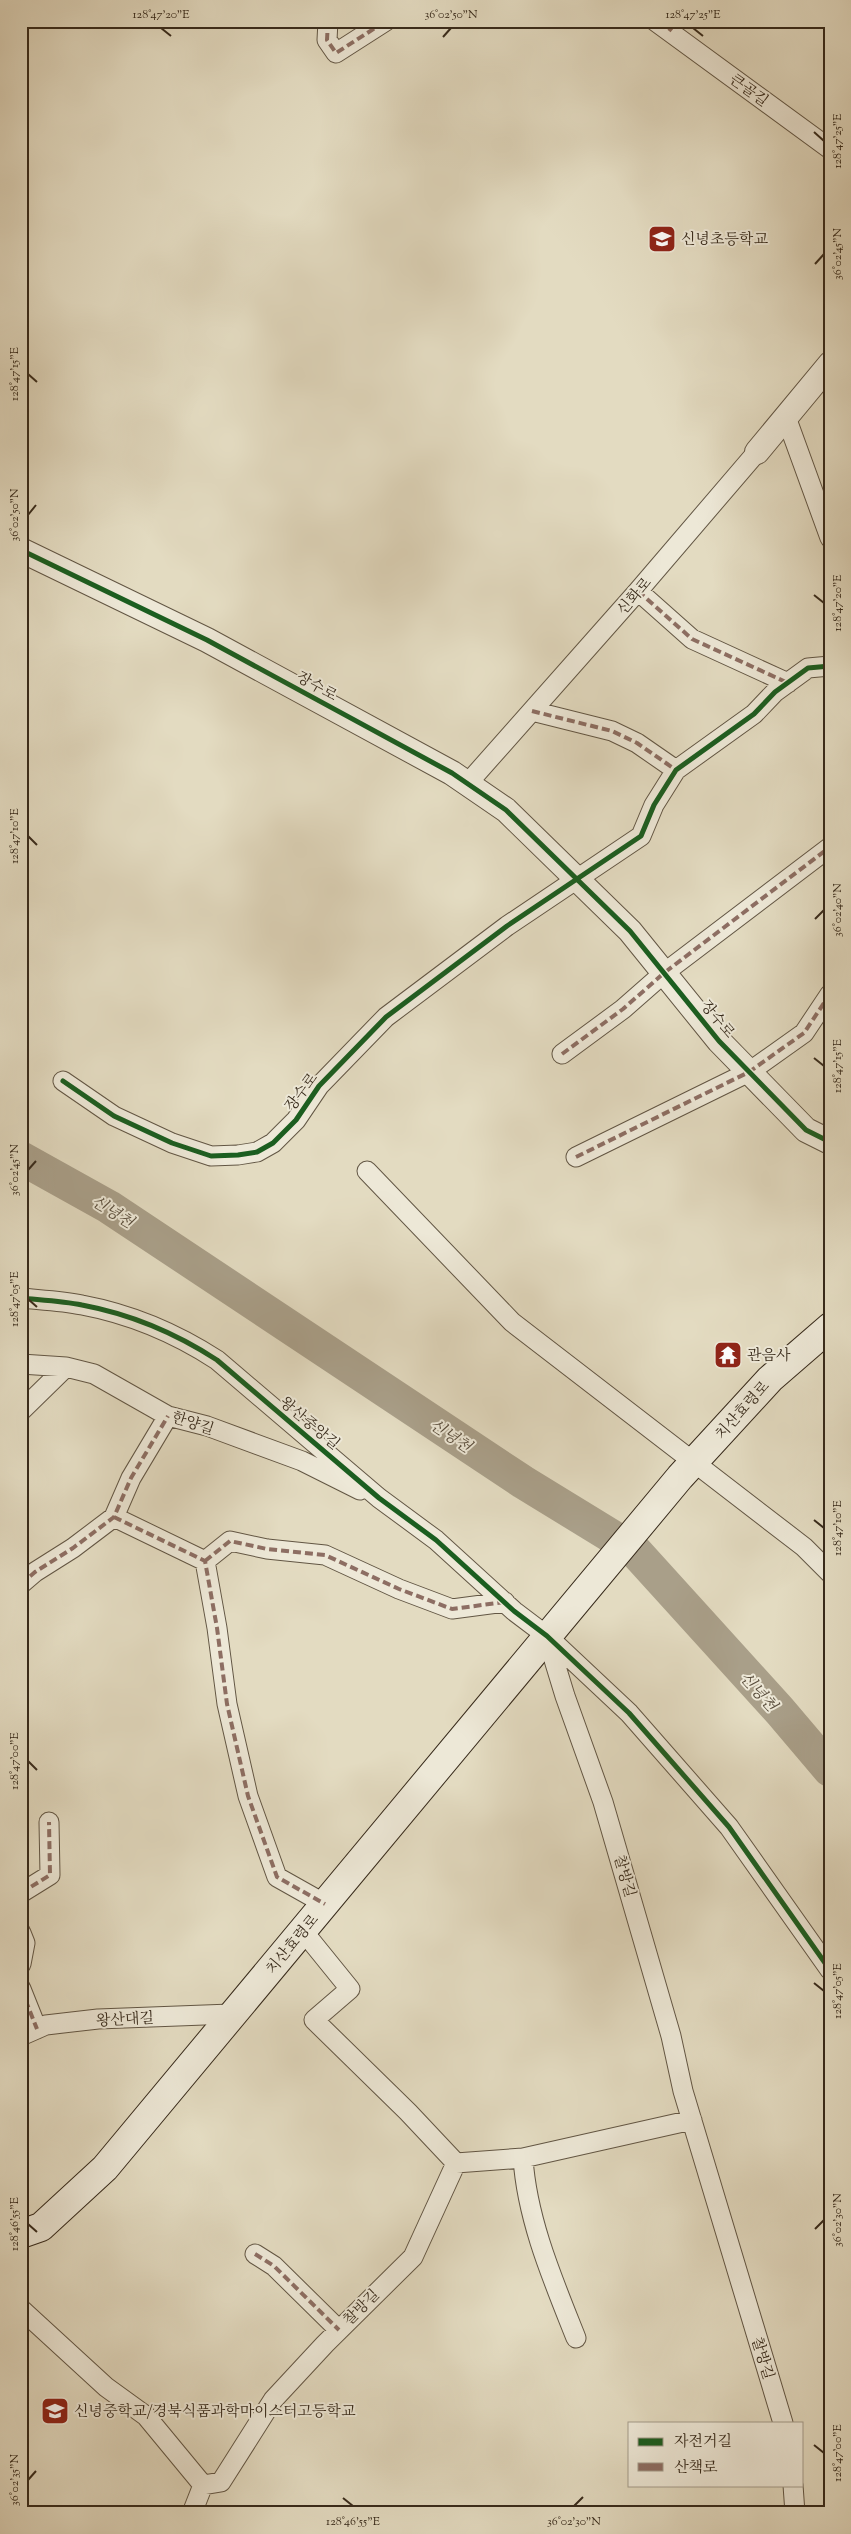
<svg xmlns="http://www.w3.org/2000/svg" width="851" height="2534" viewBox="0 0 851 2534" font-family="'Sorts Mill Goudy','Noto Serif KR',serif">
  <rect width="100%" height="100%" fill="#e3dbc1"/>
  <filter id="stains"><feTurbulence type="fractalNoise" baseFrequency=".004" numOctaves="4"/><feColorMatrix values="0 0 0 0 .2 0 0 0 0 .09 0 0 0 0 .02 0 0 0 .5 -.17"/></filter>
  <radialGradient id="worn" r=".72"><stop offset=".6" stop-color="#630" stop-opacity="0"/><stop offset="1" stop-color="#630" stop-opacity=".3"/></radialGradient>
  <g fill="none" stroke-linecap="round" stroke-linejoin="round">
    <!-- river -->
    <path stroke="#a99f89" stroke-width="34" d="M 21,1158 L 109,1207 L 523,1482 L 634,1550 L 780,1711 L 830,1770"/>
    <defs>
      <path id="minor" d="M 328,21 L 327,40 L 336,53 L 386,21
        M 655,21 L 830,149
        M 786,417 L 830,538
        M 638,591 L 692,639 L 788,683
        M 532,711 L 612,731 L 637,743 L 676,770
        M 468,783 L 638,591 L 757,452
        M 562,1054 L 623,1009 L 664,973 L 830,847
        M 63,1081 L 114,1116 L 172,1143 L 211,1156 L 238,1155 L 257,1152 L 273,1143 L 296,1120 L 319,1086 L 386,1017 L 507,926 L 641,836 L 654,805 L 676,770 L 754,714 L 775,692 L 808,668 L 830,666
        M 576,1157 L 749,1072 L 804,1033 L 830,994
        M 367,1171 L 512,1322 L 804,1547 L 830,1573
        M 21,1298 C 41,1300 63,1301 82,1305 C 130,1314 177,1334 217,1360 L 379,1498 L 436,1540 L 514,1611 L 547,1636 L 629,1713 L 729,1827 L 830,1970
        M 21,1364 L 66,1367 L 94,1374 L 168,1416 L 207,1426 L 302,1461 L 360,1490
        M 21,1411 L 66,1367
        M 114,1517 L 205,1561 L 217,1628 L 227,1704 L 248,1796 L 277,1877 L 325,1904
        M 205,1561 L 230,1541 L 267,1549 L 325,1555 L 399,1589 L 452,1609 L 505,1602
        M 21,1584 L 35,1572 L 73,1548 L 114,1517 L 131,1478 L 168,1416
        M 547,1637 L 565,1696 L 603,1802 L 671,2036 L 683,2091 L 783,2423
        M 21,1893 L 50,1875 L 49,1822
        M 303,1931 L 350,1989 L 314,2020 L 408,2112 L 456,2163
        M 21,1933 L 25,1943 L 21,1964
        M 21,1989 L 37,2029
        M 21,2036 L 46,2025 L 98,2019 L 231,2014
        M 255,2254 L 274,2266 L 339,2330
        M 21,2309 L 106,2387 L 146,2416 L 203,2485 L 192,2513
        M 576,2338 C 553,2280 527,2220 523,2158 L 692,2120
        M 203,2485 L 221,2482 L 273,2400 L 325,2344 L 413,2257 L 456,2163 L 523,2158
        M 793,2485 L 795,2513"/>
      <path id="tertiary" d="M 757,452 L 830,364
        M 21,550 L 207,640 L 452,773 L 506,810 L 630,931 L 719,1041 L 806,1130 L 830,1142"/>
      <path id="secondary" d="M 21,2234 L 41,2227 L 105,2168 L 680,1477 L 770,1379 L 830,1327"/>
    </defs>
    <!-- minor casing -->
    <use href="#minor" stroke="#625644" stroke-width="21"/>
    <!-- tertiary casing -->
    <use href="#tertiary" stroke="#625644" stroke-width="26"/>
    <!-- secondary casing -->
    <use href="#secondary" stroke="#372a1b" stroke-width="30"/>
    <!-- minor -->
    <use href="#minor" stroke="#ede8d7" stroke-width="19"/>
    <!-- tertiary -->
    <use href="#tertiary" stroke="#ede8d7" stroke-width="24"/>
    <!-- secondary -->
    <use href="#secondary" stroke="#ede8d7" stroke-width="28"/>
    <!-- quiet -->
    <path stroke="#8d6e63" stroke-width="4" stroke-dasharray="8 4" stroke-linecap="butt" d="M 328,21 L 327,40 L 336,53 L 386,21
      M 669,31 L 677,21
      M 638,591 L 692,639 L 788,683
      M 532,711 L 612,731 L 637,743 L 676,770
      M 562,1054 L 623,1009 L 664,973 L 830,847
      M 576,1157 L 749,1072 L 804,1033 L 830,994
      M 114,1517 L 205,1561 L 217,1628 L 227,1704 L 248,1796 L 277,1877 L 325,1904
      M 205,1561 L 230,1541 L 267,1549 L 325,1555 L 399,1589 L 452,1609 L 505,1602
      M 21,1584 L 35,1572 L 73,1548 L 114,1517 L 131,1478 L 168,1416
      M 21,1893 L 50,1875 L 49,1822
      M 21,1933 L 25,1943 L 21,1964
      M 21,1989 L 37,2029
      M 255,2254 L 274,2266 L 339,2330"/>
    <defs>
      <path id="cycleway" d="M 21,550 L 207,640 L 452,773 L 506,810 L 630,931 L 719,1041 L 806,1130 L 830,1142
        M 63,1081 L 114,1116 L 172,1143 L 211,1156 L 238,1155 L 257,1152 L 273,1143 L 296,1120 L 319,1086 L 386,1017 L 507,926 L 641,836 L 654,805 L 676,770 L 754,714 L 775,692 L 808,668 L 830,666
        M 21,1298 C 41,1300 63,1301 82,1305 C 130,1314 177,1334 217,1360 L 379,1498 L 436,1540 L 514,1611 L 547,1636 L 629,1713 L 729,1827 L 830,1970"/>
    </defs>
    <!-- cycleway casing -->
    <use href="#cycleway" stroke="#ede8d7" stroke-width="8"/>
    <!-- cycleway -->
    <use href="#cycleway" stroke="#1b5e20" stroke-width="5"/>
  </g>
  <!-- ticks -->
  <path fill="none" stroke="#372a1b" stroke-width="2" d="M 161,28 L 171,36M 693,28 L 703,36M 443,37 L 451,28M 814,132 L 824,141M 815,264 L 824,254M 28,374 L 37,382M 28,515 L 36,505M 814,595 L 824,603M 28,836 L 37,845M 815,919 L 824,910M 814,1058 L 824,1066M 28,1170 L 36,1161M 28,1299 L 37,1307M 814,1520 L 824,1528M 28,1761 L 37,1770M 814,1983 L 824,1991M 28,2224 L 37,2232M 815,2229 L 824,2220M 814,2445 L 824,2453M 28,2480 L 36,2471M 343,2498 L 353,2506M 574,2506 L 583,2497"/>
  <!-- icons -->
  <defs>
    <symbol id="school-square" viewBox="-11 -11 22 22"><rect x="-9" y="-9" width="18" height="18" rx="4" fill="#8f2418" stroke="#ede8d7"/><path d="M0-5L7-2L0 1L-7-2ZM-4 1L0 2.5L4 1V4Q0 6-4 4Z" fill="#fff"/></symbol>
    <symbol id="temple-square" viewBox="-11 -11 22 22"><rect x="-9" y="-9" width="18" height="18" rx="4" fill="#8f2418" stroke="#ede8d7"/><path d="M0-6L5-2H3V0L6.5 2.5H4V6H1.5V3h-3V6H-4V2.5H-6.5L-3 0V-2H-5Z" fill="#fff"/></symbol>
  </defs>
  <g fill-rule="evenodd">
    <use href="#school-square" x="646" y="223" width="32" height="32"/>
    <use href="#temple-square" x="712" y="1339" width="32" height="32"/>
    <use href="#school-square" x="39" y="2395" width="32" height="32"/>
  </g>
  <g text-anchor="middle" stroke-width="4" stroke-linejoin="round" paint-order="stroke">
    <!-- street labels -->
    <g font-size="15" fill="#372a1b" stroke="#ede8d7">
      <text transform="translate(749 90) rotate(36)" y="5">큰골길</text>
      <text transform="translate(634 596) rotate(-49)" y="5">신화로</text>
      <text transform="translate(317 686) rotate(29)" y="5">장수로</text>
      <text transform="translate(718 1019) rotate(50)" y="5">장수로</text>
      <text transform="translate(301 1092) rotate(-53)" y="5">장수로</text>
      <text transform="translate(742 1410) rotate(-48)" y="5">치산효령로</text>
      <text transform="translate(193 1423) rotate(18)" y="5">한양길</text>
      <text transform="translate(310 1423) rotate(40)" y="5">왕산중앙길</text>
      <text transform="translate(625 1876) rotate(74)" y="5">찰방길</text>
      <text transform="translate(292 1944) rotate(-50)" y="5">치산효령로</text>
      <text transform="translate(125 2019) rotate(-3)" y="5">왕산대길</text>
      <text transform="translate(361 2307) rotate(-45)" y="5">찰방길</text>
      <text transform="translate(763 2358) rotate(73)" y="5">찰방길</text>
    </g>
    <!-- poi labels -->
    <g font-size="15" fill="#372a1b" stroke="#ede8d7" text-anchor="start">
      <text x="681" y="244">신녕초등학교</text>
      <text x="747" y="1360">관음사</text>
      <text x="74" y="2416">신녕중학교/경북식품과학마이스터고등학교</text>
    </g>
    <!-- water labels -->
    <g font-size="16" font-style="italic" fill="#594d3c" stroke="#ede8d7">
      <text transform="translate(113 1211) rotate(32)" y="6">신녕천</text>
      <text transform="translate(451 1435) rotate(34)" y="6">신녕천</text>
      <text transform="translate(759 1691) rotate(48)" y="6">신녕천</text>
    </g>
  </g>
  <!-- margin -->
  <rect width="851" height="2534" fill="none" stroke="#e3dbc1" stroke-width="55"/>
  <!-- legend -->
  <rect x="628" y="2422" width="175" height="65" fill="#ede8d7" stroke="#a49c8c"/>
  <rect x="638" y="2438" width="25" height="8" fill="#1b5e20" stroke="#a49c8c"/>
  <text x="674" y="2446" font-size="15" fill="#372a1b">자전거길</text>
  <rect x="638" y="2463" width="25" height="8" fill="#8d6e63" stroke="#a49c8c"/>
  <text x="674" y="2472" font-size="15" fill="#372a1b">산책로</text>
  <rect x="28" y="28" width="796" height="2478" fill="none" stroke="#372a1b" stroke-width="2"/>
  <g font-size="12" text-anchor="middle" fill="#372a1b">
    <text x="161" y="18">128°47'20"E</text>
    <text x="451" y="18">36°02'50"N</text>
    <text x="693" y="18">128°47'25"E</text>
    <text transform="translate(837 141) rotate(-90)" y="4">128°47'25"E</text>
    <text transform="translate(837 254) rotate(-90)" y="4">36°02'45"N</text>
    <text transform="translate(14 374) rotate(-90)" y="4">128°47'15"E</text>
    <text transform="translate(14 515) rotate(-90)" y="4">36°02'50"N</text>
    <text transform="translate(837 603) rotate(-90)" y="4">128°47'20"E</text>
    <text transform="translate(14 836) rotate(-90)" y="4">128°47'10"E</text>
    <text transform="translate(837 910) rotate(-90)" y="4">36°02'40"N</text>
    <text transform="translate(837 1066) rotate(-90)" y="4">128°47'15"E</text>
    <text transform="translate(14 1170) rotate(-90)" y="4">36°02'45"N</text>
    <text transform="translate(14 1299) rotate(-90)" y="4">128°47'05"E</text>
    <text transform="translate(837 1528) rotate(-90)" y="4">128°47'10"E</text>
    <text transform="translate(14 1761) rotate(-90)" y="4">128°47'00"E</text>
    <text transform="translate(837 1991) rotate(-90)" y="4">128°47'05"E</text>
    <text transform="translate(837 2220) rotate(-90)" y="4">36°02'30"N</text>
    <text transform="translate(14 2224) rotate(-90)" y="4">128°46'55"E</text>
    <text transform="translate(837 2453) rotate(-90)" y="4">128°47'00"E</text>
    <text transform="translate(14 2480) rotate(-90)" y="4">36°02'35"N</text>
    <text x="353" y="2525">128°46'55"E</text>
    <text x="574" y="2525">36°02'30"N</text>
  </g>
  <rect width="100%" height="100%" filter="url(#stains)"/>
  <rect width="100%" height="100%" fill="url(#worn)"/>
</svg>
